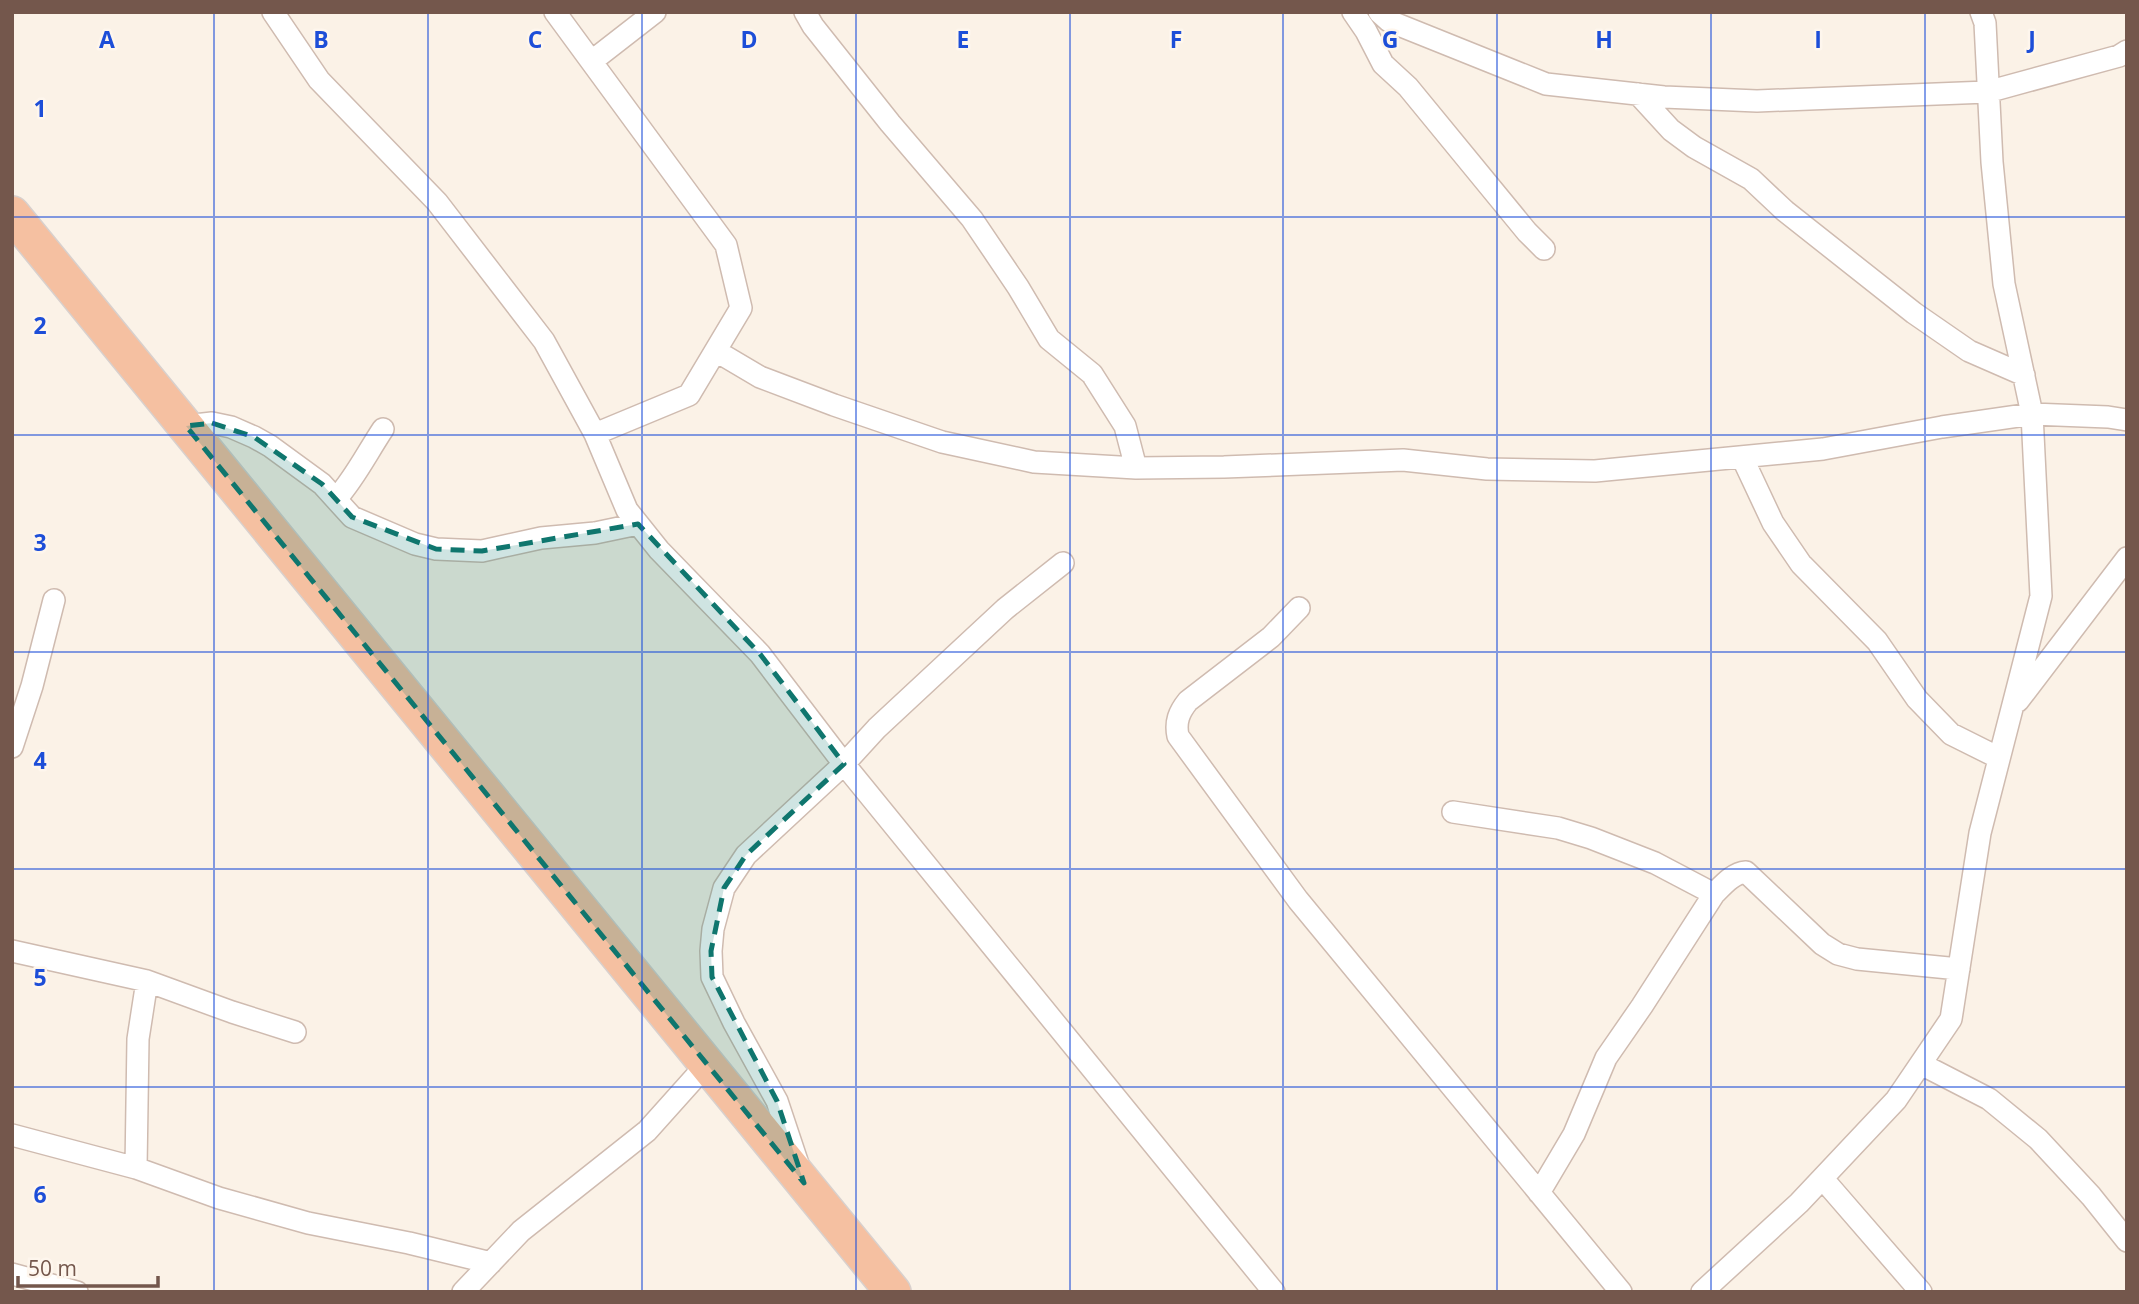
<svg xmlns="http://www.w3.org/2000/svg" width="2139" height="1304" viewBox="0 0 2139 1304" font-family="'Open Sans',sans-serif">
  <rect width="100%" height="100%" fill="#fbf2e7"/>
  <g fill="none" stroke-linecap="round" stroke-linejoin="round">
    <defs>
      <path id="minor" d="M 273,12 L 319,80 L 437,202 L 544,341 L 595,434 L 627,510 L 659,550 L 760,654 L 844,764 L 1274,1292
        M 555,12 L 726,245 L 741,308 L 689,395 L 595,434
        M 805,12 L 813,26 L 890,123 L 972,219 L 1018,287 L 1049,339 L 1092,374 L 1125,426 L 1136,468
        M 1353,12 L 1366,31 L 1383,64 L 1408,87 L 1527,232 L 1544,249
        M 1379,12 L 1389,21 L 1546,84 L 1664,97 L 1757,101 L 1987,92 L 2119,56 L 2127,51
        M 592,61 L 655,12
        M 1638,94 L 1671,130 L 1694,147 L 1751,179 L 1785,211 L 1914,313 L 1969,351 L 2024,375
        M 716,351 L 760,377 L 834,405 L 942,442 L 1034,462 L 1136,468 L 1224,467 L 1403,460 L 1487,469 L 1595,471 L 1823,449 L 1942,427 L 2032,414 L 2108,417 L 2127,420
        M 186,426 L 212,423 L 231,427 L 254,437 L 270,446 L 322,484 L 352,517 L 415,544 L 436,549 L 482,551 L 541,538 L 595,533 L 638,524
        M 1742,457 L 1773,523 L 1801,564 L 1877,641 L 1917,699 L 1951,734 L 1999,758
        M 336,499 C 355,478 367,453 383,429
        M 1299,608 L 1271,637 L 1188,701 C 1179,712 1175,722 1178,736 L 1298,900 L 1621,1292
        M 2018,701 L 2127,558
        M 12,747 L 32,686 L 54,600
        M 1453,812 L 1558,828 L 1591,838 L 1655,863 L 1714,894
        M 12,951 L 147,981 L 232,1012 L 295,1032
        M 1921,1064 L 1989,1099 L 2038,1139 L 2091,1196 L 2127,1241
        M 12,1135 L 136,1168 L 219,1198 L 308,1223 L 409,1243 L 491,1263
        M 798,1164 L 777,1101 L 734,1023 L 712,977 L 711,951 L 713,929 L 724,888 L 746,855 L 844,764 L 877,728 L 1005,609 L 1063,563
        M 136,1168 L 138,1039 L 147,981
        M 1823,1179 L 1921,1292
        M 1539,1193 L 1574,1134 L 1606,1058 L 1642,1006 L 1714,894 C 1723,885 1733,873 1746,872 L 1822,944 L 1838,954 L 1857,959 L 1959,969
        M 12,1274 L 77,1292
        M 463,1292 L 521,1231 L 647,1131 L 707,1064
        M 1702,1292 L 1799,1203 L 1896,1100 L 1951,1019 L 1980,833 L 2041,596 L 2032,414 L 2004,284 L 1992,162 L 1985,23 L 1981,12"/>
      <path id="trunk" d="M 12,214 L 893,1292"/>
    </defs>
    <!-- minor casing -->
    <use href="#minor" stroke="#cfbbb0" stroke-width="24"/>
    <!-- trunk casing -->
    <use href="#trunk" stroke="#d8d0cd" stroke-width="38"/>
    <!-- minor -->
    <use href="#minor" stroke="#fff" stroke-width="21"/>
    <!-- trunk -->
    <use href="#trunk" stroke="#f5c0a1" stroke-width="35"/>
  </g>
  <!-- marked area -->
  <path fill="#0f766e" fill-opacity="0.2" stroke="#0f766e" stroke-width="5" stroke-dasharray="14 9" stroke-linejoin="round" d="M 212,423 L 254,437 L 322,484 L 352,517 L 436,549 L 482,551 L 638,524 L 760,654 L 844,764 L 746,855 L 724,888 L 711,951 L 712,977 L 777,1101 L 804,1183 L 186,426 Z"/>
  <!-- grid -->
  <path fill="none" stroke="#1d4ed8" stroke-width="2" stroke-opacity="0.55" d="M 214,12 L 214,1292M 428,12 L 428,1292M 642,12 L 642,1292M 856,12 L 856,1292M 1070,12 L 1070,1292M 1283,12 L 1283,1292M 1497,12 L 1497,1292M 1711,12 L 1711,1292M 1925,12 L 1925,1292M 12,217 L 2127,217M 12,435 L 2127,435M 12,652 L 2127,652M 12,869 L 2127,869M 12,1087 L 2127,1087"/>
  <g font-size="23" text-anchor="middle" font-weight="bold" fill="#1d4ed8" stroke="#fef6ed" stroke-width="5" stroke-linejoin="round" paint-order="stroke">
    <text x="107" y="48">A</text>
    <text x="321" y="48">B</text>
    <text x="535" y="48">C</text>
    <text x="749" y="48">D</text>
    <text x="963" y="48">E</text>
    <text x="1176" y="48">F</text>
    <text x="1390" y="48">G</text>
    <text x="1604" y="48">H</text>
    <text x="1818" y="48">I</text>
    <text x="2032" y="48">J</text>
    <text x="40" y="117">1</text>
    <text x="40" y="334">2</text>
    <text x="40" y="551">3</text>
    <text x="40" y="769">4</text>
    <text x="40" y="986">5</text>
    <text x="40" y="1203">6</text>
  </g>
  <!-- border -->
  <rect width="2139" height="1304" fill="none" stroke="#74574c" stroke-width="28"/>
  <!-- scale -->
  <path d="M18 1276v10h140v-10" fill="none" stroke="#74574c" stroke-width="3.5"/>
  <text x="28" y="1276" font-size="21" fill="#74574c" stroke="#fef6ed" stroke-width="5" paint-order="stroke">50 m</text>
</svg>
